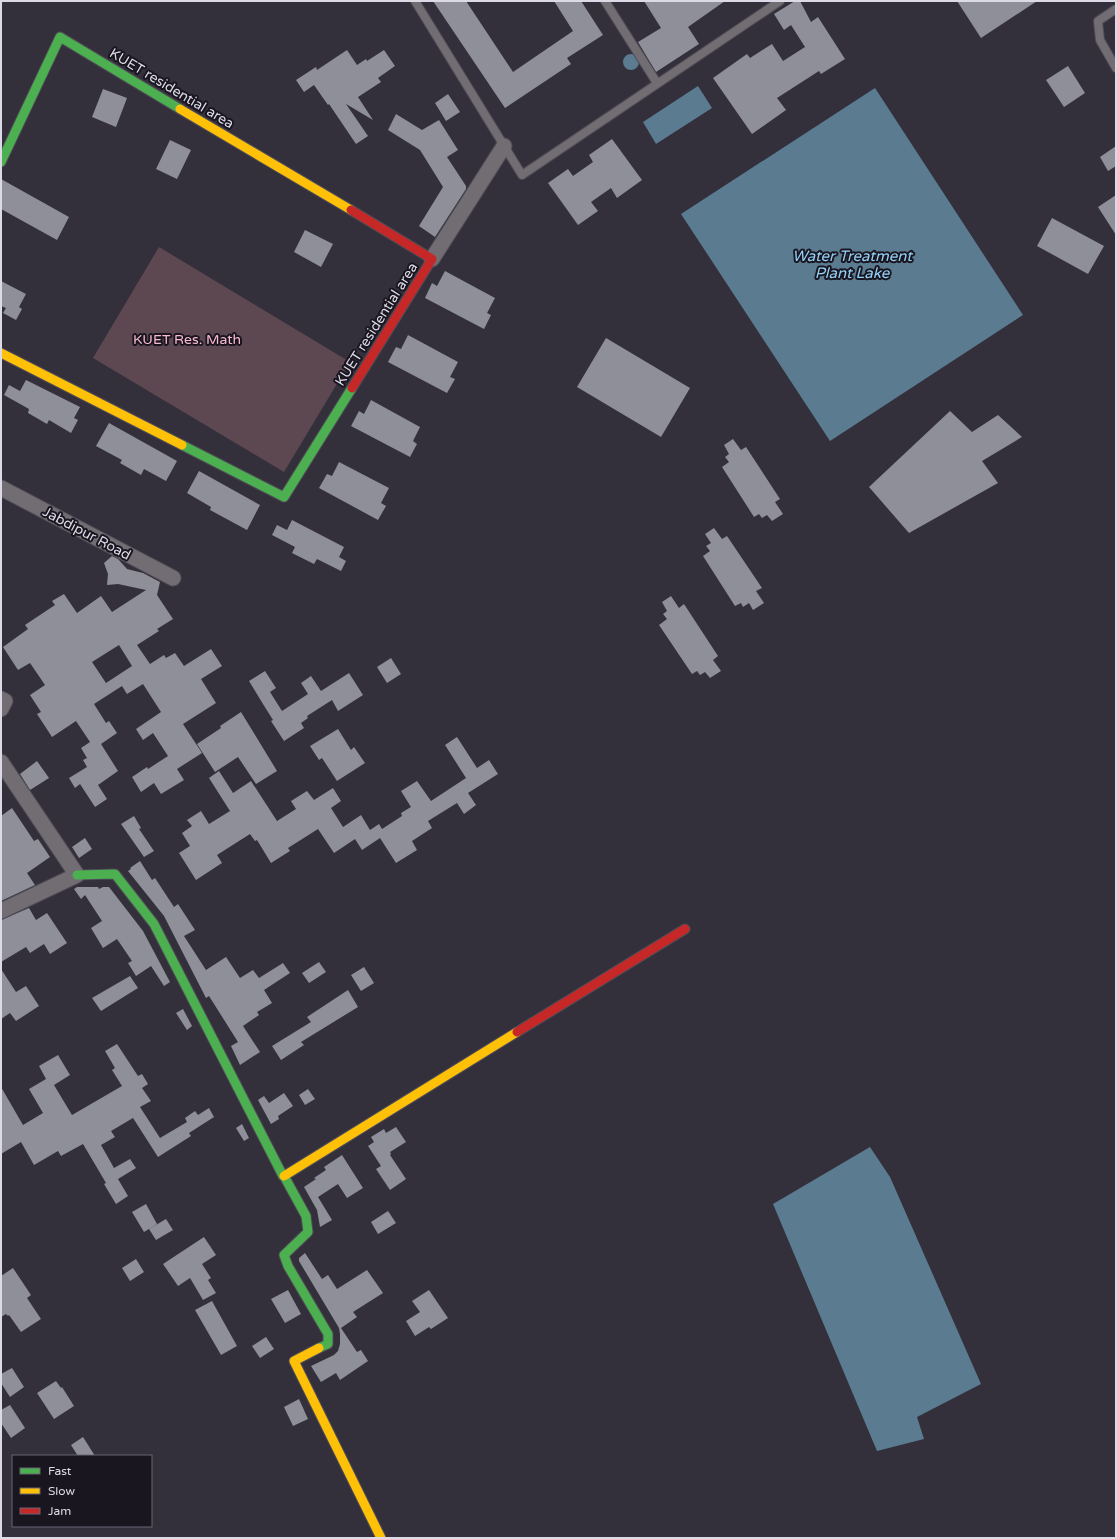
<svg xmlns="http://www.w3.org/2000/svg" width="1117" height="1539" viewBox="0 0 1117 1539" font-family="'Varela Round',sans-serif">
  <rect width="100%" height="100%" fill="#33303c"/>
  <!-- green -->
  <path fill="#5d4852" d="M 159,247 L 350,362 L 284,472 L 93,358 Z"/>
  <!-- water -->
  <path fill="#5b7b90" d="M623 62a8 8 0 1 1 16 0a8 8 0 1 1-16 0Z
    M 698,86 L 712,108 L 656,144 L 643,122 Z
    M 875,88 L 1023,315 L 830,441 L 681,214 Z
    M 870,1147 L 890,1177 L 981,1384 L 917,1417 L 924,1439 L 877,1451 L 773,1204 Z"/>
  <!-- building -->
  <path fill="#8e8f98" fill-rule="evenodd" d="M 433,1 L 466,1 L 513,72 L 573,31 L 554,1 L 581,1 L 603,35 L 567,58 L 571,64 L 505,108 Z
    M 644,1 L 725,1 L 688,27 L 699,44 L 656,72 L 638,42 L 661,28 Z
    M 795,1 L 800,1 L 811,22 L 818,17 L 845,59 L 821,74 L 819,71 L 777,98 L 786,110 L 752,134 L 713,78 L 747,54 L 750,58 L 772,44 L 783,61 L 805,47 L 791,25 L 784,30 L 774,14 Z
    M 957,1 L 1037,1 L 981,38 Z
    M 347,50 L 357,65 L 366,59 L 367,61 L 384,50 L 395,66 L 378,78 L 381,82 L 358,97 L 373,120 L 346,104 L 368,136 L 356,144 L 329,104 L 328,105 L 314,85 L 304,92 L 296,80 L 316,67 L 317,70 Z
    M 1068,66 L 1085,93 L 1064,107 L 1046,80 Z
    M 103,89 L 127,98 L 116,127 L 92,117 Z
    M 448,94 L 460,112 L 446,121 L 435,103 Z
    M 396,114 L 422,130 L 439,120 L 458,150 L 447,157 L 466,186 L 466,189 L 435,237 L 419,226 L 443,187 L 420,150 L 388,130 Z
    M 612,139 L 642,180 L 617,198 L 611,188 L 591,202 L 598,211 L 578,225 L 548,183 L 568,169 L 573,176 L 593,162 L 589,155 Z
    M 170,140 L 191,150 L 177,179 L 156,169 Z
    M 1116,146 L 1116,166 L 1108,171 L 1100,157 Z
    M 1,179 L 69,217 L 57,240 L 1,209 Z
    M 1116,195 L 1116,235 L 1098,207 Z
    M 1052,218 L 1104,246 L 1088,274 L 1037,246 Z
    M 305,230 L 333,244 L 321,267 L 294,252 Z
    M 445,271 L 495,298 L 487,313 L 491,315 L 484,329 L 425,298 L 432,283 L 437,286 Z
    M 1,281 L 26,294 L 19,307 L 22,309 L 16,320 L 3,313 L 6,308 L 1,306 Z
    M 408,335 L 458,362 L 450,377 L 455,379 L 447,393 L 388,362 L 396,347 L 401,349 Z
    M 606,338 L 690,388 L 661,437 L 577,387 Z
    M 26,380 L 80,407 L 74,418 L 78,420 L 71,433 L 49,420 L 47,424 L 28,413 L 29,409 L 4,395 L 9,385 L 20,391 Z
    M 371,400 L 420,427 L 413,441 L 417,444 L 410,457 L 351,426 L 359,411 L 364,414 Z
    M 950,411 L 972,432 L 998,415 L 1022,437 L 982,461 L 998,483 L 909,533 L 869,487 Z
    M 109,423 L 177,461 L 166,481 L 144,469 L 141,475 L 120,463 L 122,460 L 96,446 Z
    M 733,439 L 741,450 L 746,447 L 780,499 L 775,502 L 783,514 L 772,521 L 767,515 L 762,518 L 759,514 L 754,517 L 722,467 L 729,462 L 725,457 L 729,454 L 724,445 Z
    M 339,462 L 389,488 L 381,503 L 386,506 L 378,520 L 319,488 L 327,474 L 332,476 Z
    M 199,471 L 260,505 L 247,530 L 210,510 L 211,507 L 187,493 Z
    M 292,520 L 344,547 L 339,557 L 346,561 L 341,571 L 317,559 L 314,564 L 292,553 L 295,547 L 272,535 L 277,525 L 287,530 Z
    M 714,528 L 722,539 L 727,536 L 762,588 L 756,591 L 764,603 L 753,610 L 749,603 L 743,607 L 741,603 L 735,606 L 703,556 L 710,551 L 706,546 L 711,543 L 705,534 Z
    M 112,556 L 118,559 L 127,569 L 143,573 L 160,582 L 157,595 L 173,619 L 157,629 L 159,631 L 137,645 L 150,664 L 164,655 L 166,658 L 175,653 L 184,666 L 211,649 L 222,666 L 201,679 L 216,703 L 183,724 L 202,753 L 177,769 L 184,780 L 161,794 L 154,783 L 141,792 L 132,777 L 147,767 L 148,769 L 168,756 L 153,733 L 143,740 L 136,729 L 161,712 L 143,684 L 127,694 L 122,686 L 94,704 L 106,723 L 109,721 L 117,733 L 101,744 L 118,771 L 98,785 L 107,799 L 95,807 L 80,784 L 75,788 L 69,778 L 87,767 L 83,760 L 87,758 L 81,748 L 90,742 L 76,721 L 52,737 L 37,714 L 41,712 L 30,695 L 45,685 L 30,663 L 18,670 L 3,647 L 28,629 L 25,625 L 55,605 L 52,601 L 64,594 L 77,613 L 101,596 L 112,612 L 146,590 L 118,584 L 107,585 L 108,574 L 104,563 ZM 119,645 L 132,666 L 106,683 L 92,662 Z
    M 671,596 L 679,608 L 684,604 L 718,656 L 713,660 L 721,671 L 710,678 L 705,672 L 700,675 L 697,671 L 692,674 L 659,625 L 667,619 L 663,614 L 667,611 L 662,602 Z
    M 391,658 L 401,674 L 387,683 L 377,667 Z
    M 265,671 L 276,688 L 270,692 L 282,711 L 308,694 L 301,683 L 311,676 L 321,691 L 349,673 L 363,695 L 338,711 L 332,700 L 307,716 L 308,718 L 301,723 L 304,728 L 284,741 L 271,721 L 273,720 L 263,704 L 249,681 Z
    M 241,712 L 277,771 L 256,784 L 238,757 L 215,772 L 197,744 L 221,728 L 220,726 Z
    M 338,729 L 351,750 L 354,747 L 365,763 L 337,781 L 322,758 L 319,760 L 310,746 Z
    M 457,737 L 477,768 L 489,760 L 498,774 L 468,793 L 476,805 L 464,814 L 457,803 L 428,821 L 432,828 L 412,841 L 417,850 L 396,863 L 380,838 L 362,850 L 355,839 L 334,853 L 318,829 L 288,848 L 290,851 L 271,863 L 257,840 L 255,841 L 250,834 L 217,855 L 222,863 L 196,880 L 179,853 L 190,846 L 182,833 L 192,826 L 187,820 L 201,811 L 209,824 L 230,811 L 209,778 L 219,771 L 233,793 L 251,781 L 277,821 L 296,809 L 291,801 L 307,791 L 314,800 L 333,788 L 341,801 L 331,808 L 343,827 L 361,815 L 370,830 L 379,824 L 382,829 L 402,816 L 401,813 L 411,807 L 401,791 L 417,781 L 431,801 L 466,778 L 445,745 Z
    M 37,761 L 49,778 L 30,790 L 20,774 Z
    M 12,808 L 34,841 L 38,839 L 50,857 L 27,873 L 35,885 L 1,901 L 1,816 Z
    M 134,816 L 141,828 L 139,829 L 154,851 L 144,857 L 121,824 Z
    M 85,838 L 92,849 L 79,858 L 72,847 Z
    M 140,861 L 152,880 L 155,878 L 174,907 L 178,904 L 195,930 L 184,936 L 206,970 L 226,957 L 240,978 L 253,970 L 259,978 L 283,963 L 290,973 L 264,990 L 272,1003 L 257,1012 L 259,1015 L 243,1026 L 260,1052 L 240,1065 L 231,1046 L 238,1042 L 209,996 L 206,998 L 164,916 L 128,871 L 131,869 L 130,868 Z
    M 77,887 L 98,887 L 99,889 L 103,887 L 109,887 L 143,931 L 170,982 L 164,986 L 151,966 L 136,976 L 128,963 L 132,961 L 117,939 L 103,948 L 91,928 L 102,921 L 85,895 L 81,899 L 74,889 Z
    M 29,908 L 36,920 L 47,913 L 67,943 L 50,954 L 44,944 L 30,953 L 26,947 L 1,962 L 1,920 Z
    M 319,962 L 326,972 L 309,983 L 302,973 Z
    M 364,967 L 374,983 L 361,991 L 351,975 Z
    M 1,969 L 16,992 L 26,986 L 39,1006 L 16,1021 L 10,1013 L 1,1019 Z
    M 130,976 L 138,988 L 101,1011 L 92,998 Z
    M 348,990 L 358,1007 L 301,1042 L 304,1045 L 281,1060 L 272,1046 L 311,1022 L 307,1017 Z
    M 183,1009 L 192,1026 L 187,1030 L 176,1013 Z
    M 117,1044 L 138,1076 L 142,1074 L 148,1084 L 142,1088 L 151,1101 L 140,1107 L 160,1138 L 187,1122 L 185,1118 L 195,1111 L 198,1115 L 209,1108 L 214,1117 L 189,1133 L 191,1136 L 158,1157 L 133,1118 L 111,1131 L 115,1137 L 101,1145 L 114,1168 L 130,1159 L 136,1168 L 118,1179 L 128,1196 L 116,1204 L 104,1184 L 106,1183 L 83,1144 L 61,1156 L 58,1151 L 34,1165 L 21,1142 L 1,1154 L 1,1087 L 23,1125 L 43,1113 L 29,1089 L 46,1079 L 39,1066 L 58,1055 L 70,1075 L 54,1085 L 72,1115 L 122,1086 L 112,1070 L 115,1068 L 105,1051 Z
    M 308,1089 L 315,1099 L 305,1105 L 299,1095 Z
    M 284,1093 L 293,1106 L 278,1116 L 279,1119 L 271,1124 L 258,1100 L 264,1096 L 269,1103 Z
    M 242,1124 L 249,1138 L 244,1141 L 236,1128 Z
    M 396,1127 L 406,1142 L 390,1152 L 391,1154 L 390,1155 L 406,1179 L 390,1190 L 376,1169 L 381,1166 L 368,1146 L 374,1142 L 371,1137 L 384,1129 L 386,1133 Z
    M 342,1155 L 363,1188 L 347,1198 L 338,1184 L 318,1197 L 332,1220 L 320,1227 L 317,1210 L 304,1187 L 316,1179 L 314,1178 L 326,1170 L 324,1167 Z
    M 146,1204 L 157,1224 L 144,1232 L 132,1212 Z
    M 388,1211 L 396,1223 L 378,1234 L 371,1222 Z
    M 166,1219 L 173,1230 L 156,1240 L 149,1229 Z
    M 204,1237 L 216,1255 L 202,1264 L 211,1278 L 208,1280 L 216,1293 L 203,1300 L 190,1278 L 178,1286 L 163,1264 Z
    M 305,1253 L 322,1279 L 328,1275 L 337,1289 L 367,1270 L 383,1293 L 353,1312 L 357,1317 L 341,1328 L 357,1352 L 361,1350 L 368,1361 L 340,1380 L 336,1373 L 321,1382 L 311,1366 L 334,1355 L 338,1351 L 340,1344 L 340,1334 L 339,1328 L 299,1261 L 299,1258 Z
    M 136,1259 L 144,1272 L 130,1281 L 122,1268 Z
    M 13,1268 L 31,1295 L 27,1298 L 41,1319 L 21,1332 L 9,1315 L 8,1316 L 6,1314 L 1,1317 L 1,1276 Z
    M 288,1290 L 301,1314 L 285,1323 L 271,1299 Z
    M 429,1290 L 448,1318 L 431,1329 L 429,1327 L 415,1336 L 406,1321 L 420,1312 L 412,1301 Z
    M 212,1301 L 237,1346 L 221,1355 L 195,1310 Z
    M 266,1337 L 274,1349 L 260,1358 L 252,1346 Z
    M 12,1368 L 24,1387 L 10,1397 L 1,1383 L 1,1374 Z
    M 56,1381 L 61,1388 L 62,1387 L 74,1406 L 54,1419 L 37,1393 Z
    M 299,1399 L 308,1419 L 293,1426 L 284,1407 Z
    M 10,1405 L 25,1428 L 11,1438 L 1,1423 L 1,1410 Z
    M 83,1437 L 95,1456 L 78,1456 L 71,1445 Z"/>
  <g fill="none" stroke-linecap="round" stroke-linejoin="round">
    <defs>
      <path id="lane" d="M 415,1 L 522,175 L 780,1
        M 605,1 L 657,83
        M 1116,9 L 1098,21 L 1100,40 L 1116,68"/>
      <path id="street" d="M 432,259 L 504,146
        M 1,488 L 173,578
        M 1,699 L 5,701 L 1,709
        M 1,762 L 77,875 L 1,911"/>
      <path id="fast" d="M 1,162 L 60,37 L 180,109
        M 182,445 L 284,497 L 352,388
        M 77,875 L 115,874 L 154,924 L 283,1176
        M 284,1176 L 306,1216 L 308,1232 L 284,1255 L 288,1266 L 328,1334 L 328,1344 L 319,1348"/>
      <path id="slow" d="M 180,109 L 351,210
        M 1,353 L 182,445
        M 284,1176 L 517,1032
        M 319,1348 L 294,1361 L 381,1538"/>
      <path id="jam" d="M 351,210 L 432,259 L 352,388
        M 517,1032 L 685,929"/>
    </defs>
    <!-- lane casing -->
    <use href="#lane" stroke="#4f4c57" stroke-width="10"/>
    <!-- street casing -->
    <use href="#street" stroke="#4f4c57" stroke-width="17"/>
    <!-- fast casing -->
    <use href="#fast" stroke="#4f4c57" stroke-width="11"/>
    <!-- slow casing -->
    <use href="#slow" stroke="#4f4c57" stroke-width="11"/>
    <!-- jam casing -->
    <use href="#jam" stroke="#4f4c57" stroke-width="11"/>
    <!-- lane -->
    <use href="#lane" stroke="#716d72" stroke-width="8"/>
    <!-- street -->
    <use href="#street" stroke="#716d72" stroke-width="15"/>
    <!-- fast -->
    <use href="#fast" stroke="#4caf50" stroke-width="9"/>
    <!-- slow -->
    <use href="#slow" stroke="#ffc107" stroke-width="9"/>
    <!-- jam -->
    <use href="#jam" stroke="#c62828" stroke-width="9"/>
  </g>
  <g text-anchor="middle" stroke-width="4" stroke-linejoin="round" paint-order="stroke">
    <!-- street labels -->
    <g font-size="14" fill="#dddae8" stroke="#191620">
      <text transform="translate(172 88) rotate(31)" y="5">KUET residential area</text>
      <text transform="translate(376 324) rotate(-58)" y="5">KUET residential area</text>
      <text transform="translate(87 533) rotate(28)" y="5">Jabdipur Road</text>
    </g>
    <!-- park labels -->
    <g font-size="14" fill="#fbb9d1" stroke="#191620">
      <text x="187" y="344">KUET Res. Math</text>
    </g>
    <!-- water labels -->
    <g font-size="15" font-style="italic" fill="#94d2f8" stroke="#191620">
      <text x="852" y="261">Water Treatment<tspan x="852" dy="17">Plant Lake</tspan></text>
    </g>
  </g>
  <!-- border -->
  <rect width="1117" height="1539" fill="none" stroke="#dddae8" stroke-width="4"/>
  <!-- legend -->
  <rect x="12" y="1455" width="140" height="72" fill="#191620" stroke="#676470"/>
  <rect x="20" y="1468" width="20" height="6" fill="#4caf50" stroke="#676470"/>
  <text x="48" y="1475" font-size="12" fill="#dddae8">Fast</text>
  <rect x="20" y="1488" width="20" height="6" fill="#ffc107" stroke="#676470"/>
  <text x="48" y="1495" font-size="12" fill="#dddae8">Slow</text>
  <rect x="20" y="1508" width="20" height="6" fill="#c62828" stroke="#676470"/>
  <text x="48" y="1515" font-size="12" fill="#dddae8">Jam</text>
</svg>
